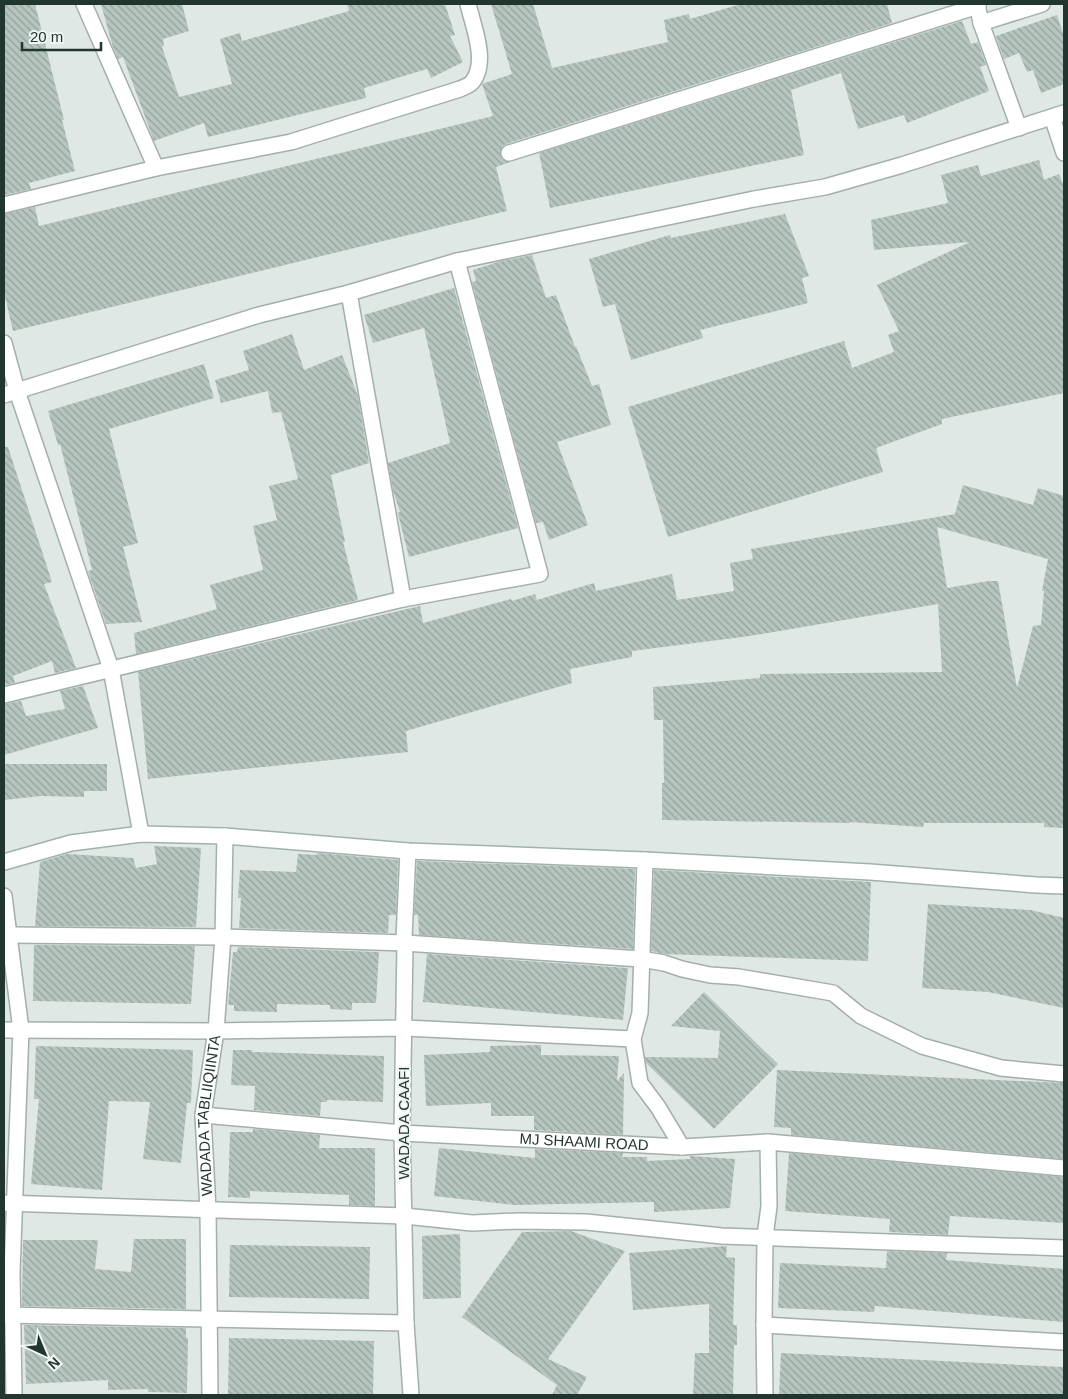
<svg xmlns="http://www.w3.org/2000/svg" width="1068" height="1399" viewBox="0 0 1068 1399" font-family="Arial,sans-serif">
  <defs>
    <pattern id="building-back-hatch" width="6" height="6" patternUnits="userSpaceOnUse" patternTransform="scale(1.25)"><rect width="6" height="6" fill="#b7c5bf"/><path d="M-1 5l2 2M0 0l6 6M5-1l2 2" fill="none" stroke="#94a19c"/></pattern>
  </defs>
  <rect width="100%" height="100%" fill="#dfe8e4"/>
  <!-- building -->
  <path fill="url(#building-back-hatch)" fill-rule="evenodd" d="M 4,4 L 35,4 L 64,120 L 62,120 L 75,171 L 29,183 L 31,189 L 4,195 Z
    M 101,4 L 182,4 L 189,31 L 163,39 L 164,46 L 162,47 L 179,97 L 232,84 L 220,39 L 240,33 L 242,41 L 349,11 L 347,4 L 445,4 L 455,35 L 450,36 L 463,62 L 431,78 L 427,69 L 364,88 L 366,98 L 208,137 L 204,123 L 154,141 L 123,57 L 118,59 L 112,44 Z
    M 491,4 L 533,4 L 552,68 L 668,42 L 664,20 L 689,14 L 690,19 L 741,4 L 887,4 L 892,23 L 506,144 L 502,147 L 500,155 L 503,160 L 510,162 L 496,167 L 507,211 L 13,331 L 4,292 L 4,214 L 35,207 L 39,226 L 493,116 L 482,84 L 512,74 Z
    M 1057,15 L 1064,36 L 1064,84 L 1041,93 L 1033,70 L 1027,72 L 1019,53 L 1004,59 L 996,36 Z
    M 962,21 L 971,44 L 978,42 L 986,65 L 980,67 L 989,91 L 907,123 L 904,115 L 858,129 L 841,73 L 791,90 L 804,155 L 550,208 L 539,153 Z
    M 1039,160 L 1044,180 L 1059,174 L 1064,186 L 1064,393 L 942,419 L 942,424 L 876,448 L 883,472 L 668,537 L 628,407 L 844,341 L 852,368 L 894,352 L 888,335 L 899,331 L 877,285 L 970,242 L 874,250 L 871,220 L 948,203 L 941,175 L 978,165 L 981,176 Z
    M 785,214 L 809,276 L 802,278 L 808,303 L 700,330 L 703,338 L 631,360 L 615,304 L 603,307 L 589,259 L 670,235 L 671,238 Z
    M 532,255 L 546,298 L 556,295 L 575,347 L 576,346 L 592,386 L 599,384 L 611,425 L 557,442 L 588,525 L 549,540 L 543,522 L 536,523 L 472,282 L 476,281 L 473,270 L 498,262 Z
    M 454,288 L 518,528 L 409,557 L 398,514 L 397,513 L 400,512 L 393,490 L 388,463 L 450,443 L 424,328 L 373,343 L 364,315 Z
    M 292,334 L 304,370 L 342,355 L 358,396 L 369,463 L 331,475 L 345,542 L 343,542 L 358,600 L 136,654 L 134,633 L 217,609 L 210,585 L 263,570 L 253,526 L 277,520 L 269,486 L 298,479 L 281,412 L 272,413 L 268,391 L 221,403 L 215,380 L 249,370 L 243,351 Z
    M 204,364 L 214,398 L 109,429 L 138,543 L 123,547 L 142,622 L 106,624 L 88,571 L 92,570 L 60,444 L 58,445 L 48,411 Z
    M 4,447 L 8,447 L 52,582 L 44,584 L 76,668 L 55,673 L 52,661 L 13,676 L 15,683 L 4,685 Z
    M 963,485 L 1033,505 L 1038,488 L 1064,496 L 1064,828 L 1044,827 L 1044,823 L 924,823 L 923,827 L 850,822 L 850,823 L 662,820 L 662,783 L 664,783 L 663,720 L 654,720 L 653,687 L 760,678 L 760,674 L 942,672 L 938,604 L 750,636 L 632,651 L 632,657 L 570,669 L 572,683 L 406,731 L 408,752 L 148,779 L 138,672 L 420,606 L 423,623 L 511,599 L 512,601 L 535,594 L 537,600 L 594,583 L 596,591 L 672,574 L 677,600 L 734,591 L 730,563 L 753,559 L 751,549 L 955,514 ZM 937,527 L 1048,559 L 1042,591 L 1044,591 L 1041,625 L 1033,626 L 1017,688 L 998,581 L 989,581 L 947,588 Z
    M 83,686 L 98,728 L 4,755 L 4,704 L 21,701 L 26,716 L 65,709 L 60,691 Z
    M 4,764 L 107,764 L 107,791 L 84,791 L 84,797 L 41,796 L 4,800 Z
    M 154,846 L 201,848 L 196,927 L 35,926 L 40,862 L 67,854 L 133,858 L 136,868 L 157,864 Z
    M 317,853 L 398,860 L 396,915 L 389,915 L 388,933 L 239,928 L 241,898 L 238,898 L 240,870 L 296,872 L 298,854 L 317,855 Z
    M 417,861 L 635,869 L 633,949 L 419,935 L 418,915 L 414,915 Z
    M 654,870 L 871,882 L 868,961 L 664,954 L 651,951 Z
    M 928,904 L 1031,910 L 1064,918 L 1064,1008 L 988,992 L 922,988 Z
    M 34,945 L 195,946 L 191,1004 L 33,1001 Z
    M 238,947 L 379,952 L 376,1003 L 352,1003 L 352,1010 L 330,1009 L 330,1005 L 277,1004 L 277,1012 L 234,1011 L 234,1005 L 228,1005 L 233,952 L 237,952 Z
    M 427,954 L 628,968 L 623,1020 L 423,1002 Z
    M 704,992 L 778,1064 L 714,1129 L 646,1063 L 645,1057 L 718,1058 L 720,1031 L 671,1026 Z
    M 541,1045 L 541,1055 L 619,1056 L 617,1081 L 624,1073 L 623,1135 L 534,1130 L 534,1116 L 491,1116 L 491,1103 L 426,1106 L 424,1055 L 490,1052 L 490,1046 Z
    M 36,1046 L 193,1050 L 191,1103 L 187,1103 L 181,1163 L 143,1159 L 150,1102 L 109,1101 L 102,1190 L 31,1184 L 39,1099 L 34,1099 Z
    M 233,1050 L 252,1050 L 252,1052 L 384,1056 L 383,1102 L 327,1100 L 327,1102 L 321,1102 L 320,1116 L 254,1110 L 255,1086 L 231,1085 Z
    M 777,1070 L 1064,1083 L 1064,1159 L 791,1135 L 791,1128 L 774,1127 Z
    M 253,1129 L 320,1135 L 319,1148 L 375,1148 L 375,1206 L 349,1205 L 349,1195 L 250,1191 L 250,1198 L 228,1197 L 230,1132 L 253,1132 Z
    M 439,1148 L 535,1158 L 535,1149 L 623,1153 L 622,1157 L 647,1157 L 647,1161 L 690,1159 L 690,1156 L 735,1159 L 730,1208 L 654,1212 L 654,1202 L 515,1205 L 434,1196 Z
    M 789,1153 L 1064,1177 L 1064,1223 L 950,1216 L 948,1235 L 889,1232 L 890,1219 L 785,1211 Z
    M 571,1231 L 625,1251 L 548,1359 L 587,1377 L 577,1395 L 552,1395 L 557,1385 L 462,1317 L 522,1232 Z
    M 460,1234 L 461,1298 L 423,1299 L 422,1236 Z
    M 134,1239 L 186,1239 L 186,1309 L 23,1306 L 22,1305 L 23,1240 L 98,1240 L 95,1269 L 131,1272 Z
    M 230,1245 L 370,1247 L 369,1299 L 229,1297 Z
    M 727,1246 L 726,1257 L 735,1258 L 733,1325 L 737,1325 L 737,1345 L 734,1345 L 733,1395 L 693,1395 L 695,1353 L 709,1353 L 709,1304 L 633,1310 L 629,1253 Z
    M 887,1251 L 947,1253 L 946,1260 L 1064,1269 L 1064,1322 L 875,1306 L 874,1312 L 778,1308 L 780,1263 L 886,1268 Z
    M 24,1325 L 186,1328 L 186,1338 L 188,1338 L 187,1393 L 148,1392 L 148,1389 L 108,1390 L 108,1380 L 26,1384 Z
    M 229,1338 L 374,1341 L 373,1395 L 228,1395 Z
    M 781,1353 L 1064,1367 L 1064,1395 L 779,1395 Z"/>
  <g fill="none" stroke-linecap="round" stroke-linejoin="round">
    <defs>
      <g id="street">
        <path d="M 84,4 L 156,168"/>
        <path d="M 977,4 L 981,23 L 1019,128"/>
        <path d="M 981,23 L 1042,4"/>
        <path d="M 1052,117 L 1064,153"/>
        <path d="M 509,153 L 978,6"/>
        <path d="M 4,205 L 156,168 L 291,142 L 460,89 C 464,87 471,85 473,81 C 488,61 473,26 468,4"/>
        <path d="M 349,293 L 403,599"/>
        <path d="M 4,343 L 17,391 L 111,669 L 141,834"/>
        <path d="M 4,395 L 259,315 L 349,293 L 457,261 L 754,199 L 825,187 L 902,165 L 1064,113"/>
        <path d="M 4,695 L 403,599 L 540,574 L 457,261"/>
        <path d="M 408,851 L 404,938 L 405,943 L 402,1133 L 406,1323 L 411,1395"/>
        <path d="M 645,860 L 640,1013 L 633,1039 L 640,1083 L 658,1107 L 682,1147"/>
        <path d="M 4,896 L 21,1030 L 12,1272 L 14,1395"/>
        <path d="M 8,935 L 223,937 L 405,943 L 641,959 L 664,963 L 682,969 L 710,975 L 739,977 L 833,993 L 861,1016 L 922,1046 L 1001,1068 L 1064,1074"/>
        <path d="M 4,1030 L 216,1031 L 405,1028 L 633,1039"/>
        <path id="s1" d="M 203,1115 L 402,1133 L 682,1147 L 768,1142 L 1064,1168"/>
        <path d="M 4,1203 L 405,1216 L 472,1223 L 518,1221 L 586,1222 L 722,1236 L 1064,1248"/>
        <path d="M 4,1315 L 406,1323"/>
        <path d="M 764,1325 L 1064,1342"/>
        <path id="s2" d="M 210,1395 L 208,1210 L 203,1115 L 216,1031 L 223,937 L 225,836"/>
        <path d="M 765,1395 L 764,1325 L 765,1237 L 769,1206 L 768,1142"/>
      </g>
      <path id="secondary" d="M 4,862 L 71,843 L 141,834 L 225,836 L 408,851 L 645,860 L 870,872 L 1036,885 L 1064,886"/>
    </defs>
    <!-- street casing -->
    <use href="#street" stroke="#a3afaa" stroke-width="18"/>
    <!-- secondary casing -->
    <use href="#secondary" stroke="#9fb3ab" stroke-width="18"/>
    <!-- street -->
    <use href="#street" stroke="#fff" stroke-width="15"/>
    <!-- secondary -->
    <use href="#secondary" stroke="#fff" stroke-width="15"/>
  </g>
  <g text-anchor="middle" stroke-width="4" stroke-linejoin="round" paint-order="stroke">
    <!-- street labels -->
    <g font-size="15" fill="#223630" stroke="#eef5f2">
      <text dy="5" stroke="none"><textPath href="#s2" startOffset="280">WADADA TABLIIQIINTA</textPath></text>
      <text transform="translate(404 1123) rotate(-90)" y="5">WADADA CAAFI</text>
      <text dy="5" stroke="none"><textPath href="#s1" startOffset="382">MJ SHAAMI ROAD</textPath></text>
    </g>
  </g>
  <!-- border -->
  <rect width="1068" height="1399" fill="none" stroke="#223630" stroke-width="10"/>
  <!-- north arrow -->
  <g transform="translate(45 1354) rotate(136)" stroke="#eef5f2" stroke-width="4" paint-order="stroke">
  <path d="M0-4L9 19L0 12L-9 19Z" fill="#223630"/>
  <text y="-8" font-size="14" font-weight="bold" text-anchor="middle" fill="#223630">N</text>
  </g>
  <!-- scale -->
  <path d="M22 42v8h79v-8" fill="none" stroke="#223630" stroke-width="2.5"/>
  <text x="30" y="42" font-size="15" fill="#223630" stroke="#eef5f2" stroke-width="4" paint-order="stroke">20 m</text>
</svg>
